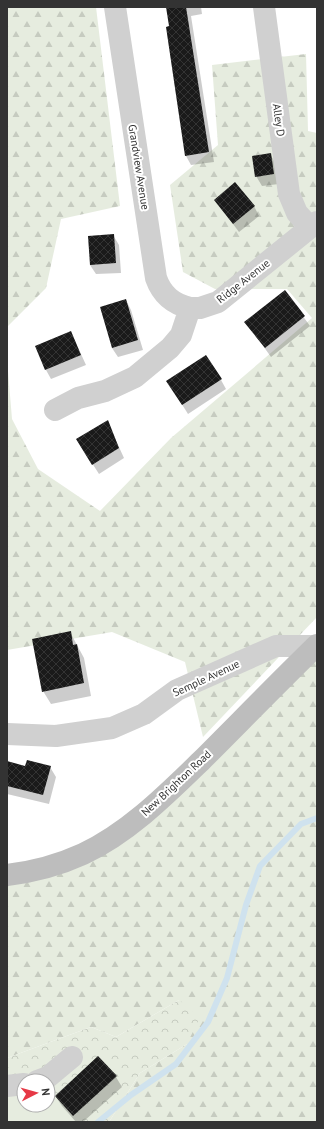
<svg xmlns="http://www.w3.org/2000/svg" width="324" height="1129" viewBox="0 0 324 1129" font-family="'PT Sans',sans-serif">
  <defs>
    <pattern id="forest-firs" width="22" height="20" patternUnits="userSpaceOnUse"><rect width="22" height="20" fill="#e6ecdf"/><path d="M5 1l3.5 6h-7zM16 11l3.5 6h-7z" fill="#c6cbc0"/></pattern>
    <pattern id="park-crowns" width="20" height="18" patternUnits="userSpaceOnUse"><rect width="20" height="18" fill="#e6ecdf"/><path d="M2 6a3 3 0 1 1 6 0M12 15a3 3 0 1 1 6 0" fill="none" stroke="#c6cbc0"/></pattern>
    <pattern id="building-cross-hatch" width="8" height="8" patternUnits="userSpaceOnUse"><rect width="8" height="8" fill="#1a1a1a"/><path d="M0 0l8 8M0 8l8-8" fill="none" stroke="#333"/></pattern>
  </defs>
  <rect width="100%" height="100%" fill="#fff"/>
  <!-- forest -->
  <path fill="url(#forest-firs)" d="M 7,7 L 96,7 L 120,206 L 61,219 L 46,288 L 7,327 Z
    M 306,54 L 308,131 L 317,133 L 317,617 L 203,737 L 185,662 L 112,632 L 7,650 L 7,359 L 12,419 L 38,469 L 100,511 L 171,438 L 312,318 L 287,289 L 215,289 L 183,272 L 170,185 L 218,145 L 212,65 Z
    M 317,645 L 317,1122 L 109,1122 L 140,1073 L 187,1044 L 179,1000 L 116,1037 L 91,1027 L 7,1058 L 7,875 L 106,841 Z"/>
  <!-- park -->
  <path fill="url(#park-crowns)" fill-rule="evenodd" d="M 179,1000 L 200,1017 L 187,1044 L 140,1073 L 109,1122 L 7,1122 L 7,1058 L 91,1027 L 116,1037 ZM 24,1081 L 48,1081 L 48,1105 L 24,1105 Z"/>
  <!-- garden -->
  <path fill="#e6ecdf" d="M 7,1100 L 24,1100 L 24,1105 L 48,1105 L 48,1100 L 52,1100 L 72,1122 L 7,1122 Z"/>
  <!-- shadow -->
  <path fill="#0003" d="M 167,7 L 201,7 L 202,14 L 191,16 L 214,162 L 191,165 L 186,156 L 174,79 L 176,79 Z
    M 270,154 L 276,164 L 279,184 L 262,186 L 256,176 Z
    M 215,200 L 254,206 L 259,216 L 239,232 Z
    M 113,235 L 119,245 L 121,273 L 96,274 L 90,265 Z
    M 285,291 L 310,326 L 271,357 L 246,322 Z
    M 126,300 L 131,310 L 143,350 L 118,357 L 112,348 Z
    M 71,332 L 86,365 L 51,379 L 46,370 Z
    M 221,380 L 226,389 L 188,414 L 173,390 Z
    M 107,421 L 124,458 L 99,474 L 83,449 Z
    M 70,632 L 84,658 L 91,696 L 51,704 L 43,691 Z
    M 7,762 L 26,767 L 50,767 L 56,777 L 49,804 L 7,794 Z
    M 98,1058 L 116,1077 L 122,1087 L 83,1122 L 76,1122 L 62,1106 L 56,1097 Z"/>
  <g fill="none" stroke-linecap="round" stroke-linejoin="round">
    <!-- stream -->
    <path stroke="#cfe2ee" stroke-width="6" d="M 98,1122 L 131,1095 L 176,1064 L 208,1022 L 227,978 L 246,905 L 260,866 L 301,824 L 317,818"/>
  </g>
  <!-- building -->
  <path fill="url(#building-cross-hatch)" d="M 166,7 L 186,7 L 209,152 L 185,156 L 166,27 L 169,26 Z
    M 271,153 L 274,174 L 255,177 L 252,156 Z
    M 235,182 L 255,206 L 233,224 L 214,200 Z
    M 114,234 L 116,263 L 90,265 L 88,236 Z
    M 285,290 L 305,316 L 265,348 L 244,322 Z
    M 126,299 L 138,340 L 112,348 L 100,307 Z
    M 71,331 L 81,355 L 45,370 L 35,346 Z
    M 206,355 L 222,379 L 182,405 L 166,381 Z
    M 108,420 L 119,448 L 92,465 L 76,439 Z
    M 71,631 L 73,645 L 77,644 L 84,683 L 42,692 L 32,639 Z
    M 27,760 L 51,766 L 43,795 L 7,786 L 7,761 L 25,766 Z
    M 98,1056 L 117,1076 L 73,1116 L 55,1096 Z"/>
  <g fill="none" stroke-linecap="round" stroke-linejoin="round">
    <!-- street -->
    <path stroke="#d0d0d0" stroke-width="22" d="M 115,7 L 156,278 C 162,295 173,304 190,308
      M 264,7 L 289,194 L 297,213 L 310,227
      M 55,410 L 78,398 L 105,391 L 135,377 L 170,348 L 181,335 L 190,308 L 200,308 L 218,302 L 317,222
      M 7,734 L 56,736 L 112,728 L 144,714 L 177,690 L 276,646 L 316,646
      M 37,1081 L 48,1077 L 72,1057
      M 7,1086 L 24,1084"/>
    <!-- secondary -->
    <path stroke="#bdbdbd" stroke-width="22" d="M 7,875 C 32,872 59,865 83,854 C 128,833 166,795 201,761 C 240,722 278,683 317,645"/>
  </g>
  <g text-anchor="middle" stroke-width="4" stroke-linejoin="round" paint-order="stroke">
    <!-- street labels -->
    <g font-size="11" fill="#333" stroke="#fff">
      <text transform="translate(279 120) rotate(82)" y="4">Alley D</text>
      <text transform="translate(139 167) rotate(81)" y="4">Grandview Avenue</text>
      <text transform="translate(243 281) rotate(-38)" y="4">Ridge Avenue</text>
      <text transform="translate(206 678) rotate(-25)" y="4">Semple Avenue</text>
      <text transform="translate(176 783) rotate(-43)" y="4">New Brighton Road</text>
    </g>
  </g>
  <!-- border -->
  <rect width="324" height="1129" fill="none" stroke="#333333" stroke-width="16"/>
  <!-- north arrow -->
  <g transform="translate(36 1093) rotate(84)"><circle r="19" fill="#ffffff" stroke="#adadad"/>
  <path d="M0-3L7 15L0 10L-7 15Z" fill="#e63946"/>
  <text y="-6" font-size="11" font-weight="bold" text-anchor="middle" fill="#333333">N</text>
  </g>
</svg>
